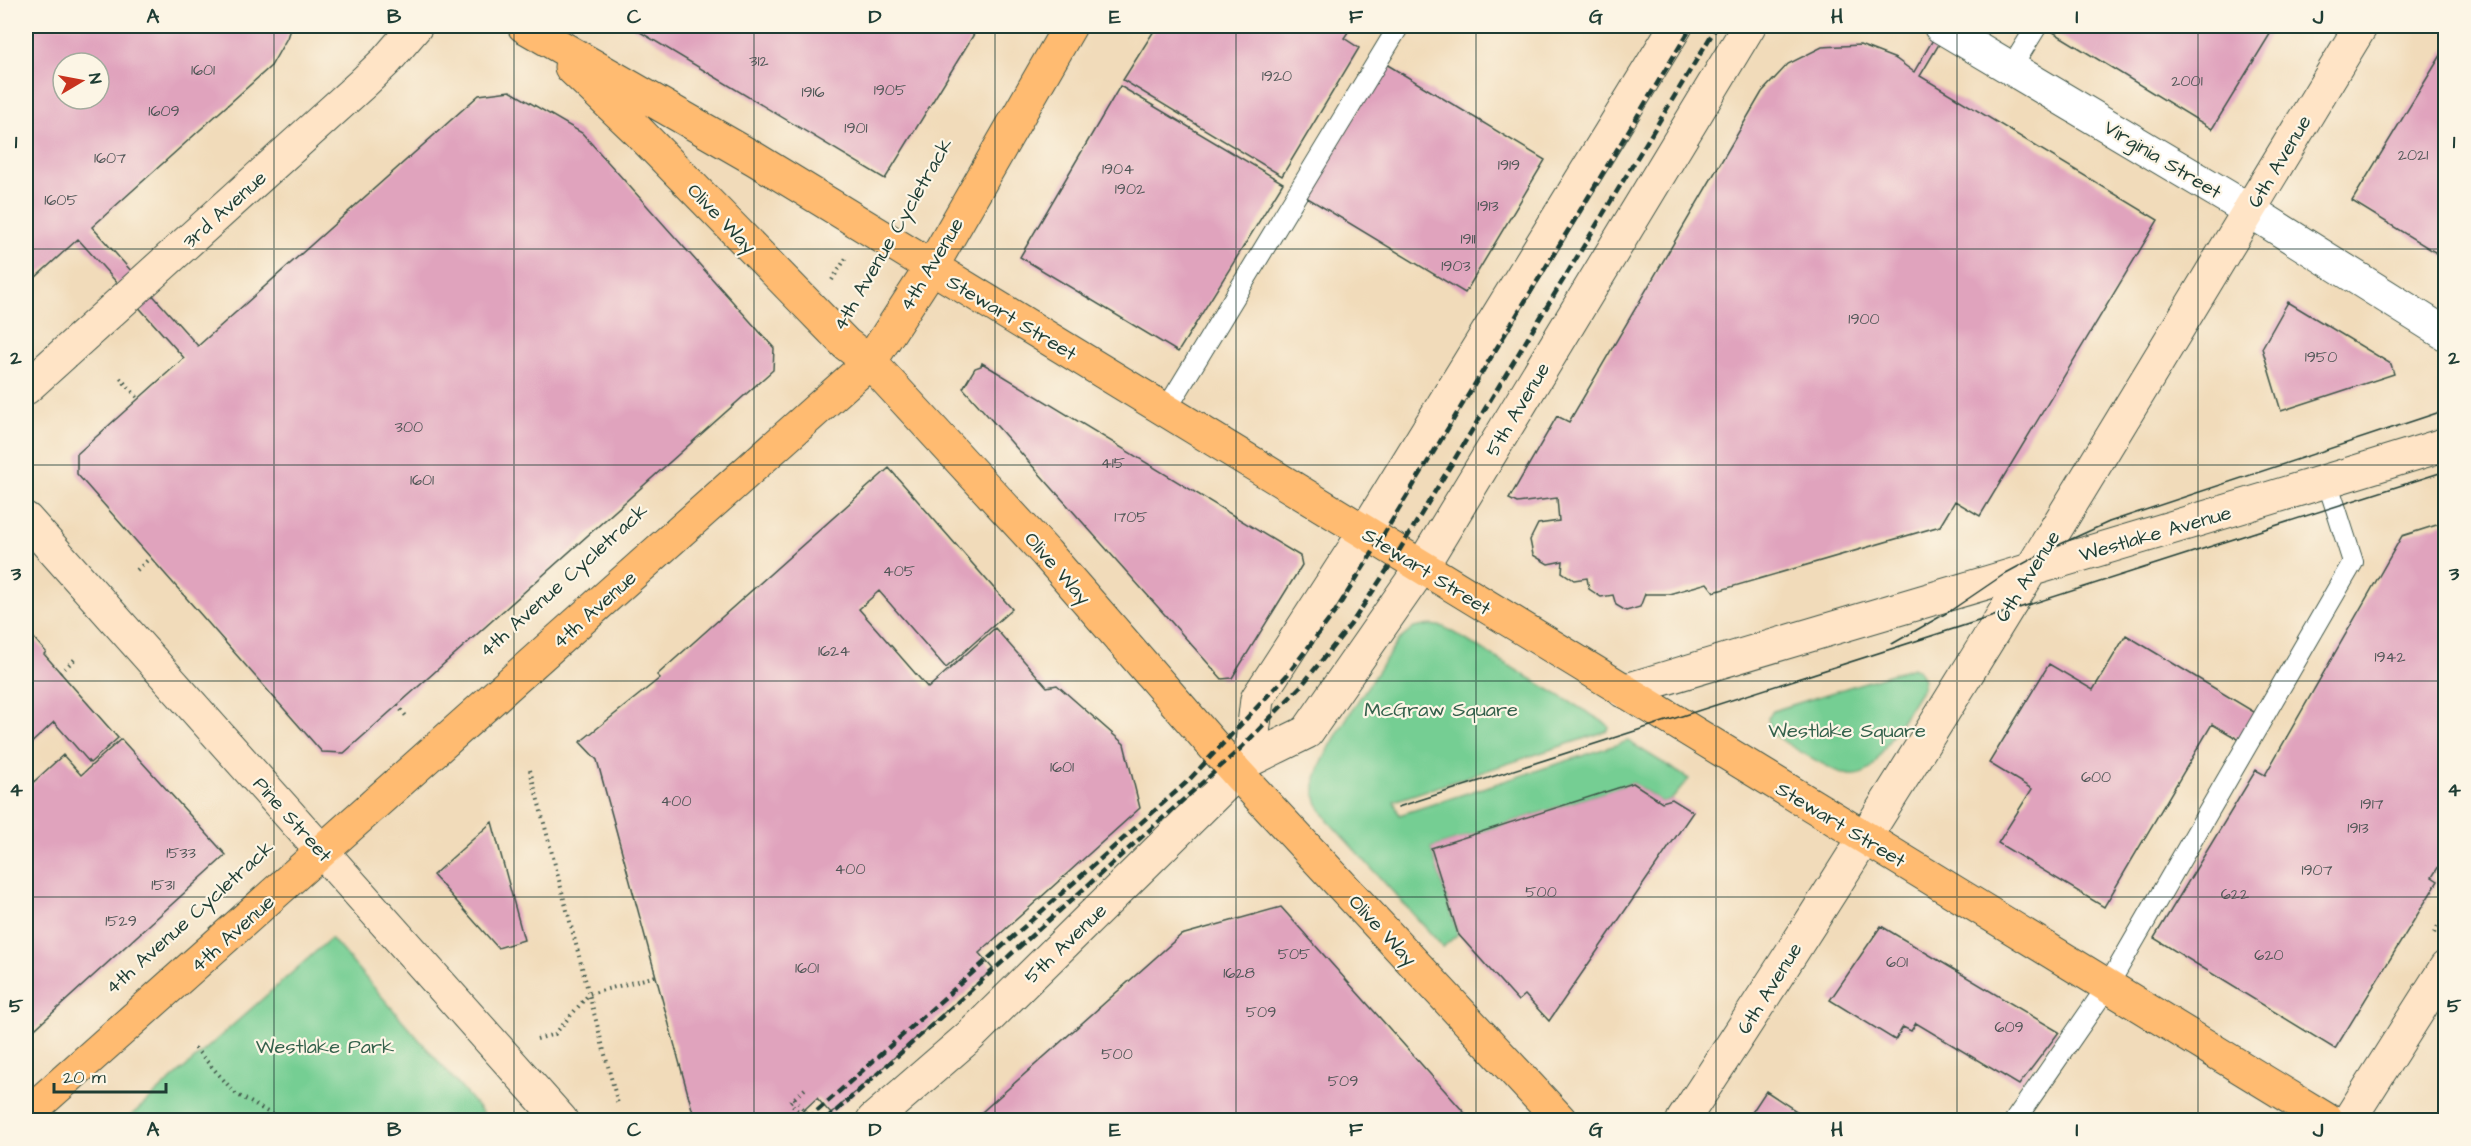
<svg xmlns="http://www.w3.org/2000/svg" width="2471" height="1146" viewBox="0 0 2471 1146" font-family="'Architects Daughter',sans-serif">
  <rect width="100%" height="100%" fill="#fcf5e5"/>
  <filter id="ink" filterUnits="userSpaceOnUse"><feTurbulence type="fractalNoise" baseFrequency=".0167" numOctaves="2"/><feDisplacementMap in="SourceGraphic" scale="12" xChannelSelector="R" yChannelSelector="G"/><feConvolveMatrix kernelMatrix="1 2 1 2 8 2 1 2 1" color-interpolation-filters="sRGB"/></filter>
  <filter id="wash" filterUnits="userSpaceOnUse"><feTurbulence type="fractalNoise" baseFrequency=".008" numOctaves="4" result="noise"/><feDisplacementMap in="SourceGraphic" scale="24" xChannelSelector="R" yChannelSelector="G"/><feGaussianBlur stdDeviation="1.35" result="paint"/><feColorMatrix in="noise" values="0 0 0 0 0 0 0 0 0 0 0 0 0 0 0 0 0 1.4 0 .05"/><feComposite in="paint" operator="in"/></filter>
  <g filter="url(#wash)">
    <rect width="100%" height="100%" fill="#f1dbba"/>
    <!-- green -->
    <path fill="#75ce93" stroke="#4a8664" stroke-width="1.5" d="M 1430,625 L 1444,627 L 1607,724 L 1609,728 L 1607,731 L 1394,801 L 1399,815 L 1628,741 L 1689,779 L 1672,799 L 1662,802 L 1633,783 L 1431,848 L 1458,934 L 1443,947 L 1332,825 C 1322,812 1313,801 1315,784 C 1317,756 1380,669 1398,641 L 1414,628 Z
      M 1913,667 L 1918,670 L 1924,679 L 1922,688 L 1872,768 C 1865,773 1859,776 1850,775 C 1836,774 1783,742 1770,732 L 1768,718 L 1773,711 Z
      M 331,938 L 489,1120 L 126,1120 Z"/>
    <g id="blocks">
      <!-- building -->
      <path fill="#e0a3bd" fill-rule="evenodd" d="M 34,26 L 291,26 L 287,38 L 271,66 L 92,227 L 198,346 L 479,95 L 510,91 L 582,133 L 774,348 L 773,370 L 344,753 L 322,752 L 77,474 L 77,454 L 184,358 L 78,239 L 26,286 L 26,33 ZM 63,63 L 99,63 L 99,99 L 63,99 Z
        M 630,26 L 979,26 L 885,179 Z
        M 1157,26 L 1352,26 L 1344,38 L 1359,48 L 1282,176 L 1123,80 Z
        M 1941,26 L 1950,26 L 1920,76 L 2158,220 L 1980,516 L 1955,501 L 1940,526 L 1714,592 L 1707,583 L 1669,594 L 1645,594 L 1640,607 L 1626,611 L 1616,605 L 1613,595 L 1601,597 L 1589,589 L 1587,578 L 1574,580 L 1562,572 L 1563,561 L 1548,564 L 1533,555 L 1530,540 L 1538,524 L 1559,521 L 1557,498 L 1517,503 L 1509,499 L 1557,416 L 1569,422 L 1762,92 L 1788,64 L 1822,47 L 1860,45 L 1896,59 L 1914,72 Z
        M 2057,26 L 2275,26 L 2212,129 L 2053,32 Z
        M 2446,47 L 2446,259 L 2352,201 Z
        M 1386,64 L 1545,160 L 1465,293 L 1306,197 Z
        M 1120,86 L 1283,183 L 1178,352 L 1020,257 Z
        M 2288,302 L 2391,364 L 2394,374 L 2281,411 L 2262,348 Z
        M 982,363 L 1300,556 L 1302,565 L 1232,678 L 1222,679 L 963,388 L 975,368 L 981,366 Z
        M 889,468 L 1012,609 L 946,668 L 879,591 L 859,609 L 928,688 L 995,628 L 1047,687 L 1057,685 L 1124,744 L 1140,808 L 979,953 L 993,969 L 831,1114 L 817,1098 L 793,1120 L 695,1120 L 597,760 L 580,742 L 660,678 L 657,675 Z
        M 2446,522 L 2446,855 L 2432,877 L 2438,881 L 2335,1049 L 2154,938 L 2256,770 L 2265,775 L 2402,536 Z
        M 26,629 L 46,652 L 44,654 L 118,738 L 90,763 L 54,722 L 26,748 Z
        M 2126,635 L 2259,715 L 2243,742 L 2212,724 L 2104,907 L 1998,843 L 2032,789 L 1989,763 L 2049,664 L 2093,690 Z
        M 121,739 L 226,855 L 26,1037 L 26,789 L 63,755 L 81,775 Z
        M 1633,783 L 1662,802 L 1672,799 L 1693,812 L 1549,1021 L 1525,995 L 1518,1001 L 1458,934 L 1431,848 Z
        M 492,822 L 524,940 L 498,948 L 433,875 Z
        M 1281,907 L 1471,1120 L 973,1120 L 1181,935 Z
        M 1881,926 L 2059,1032 L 2019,1085 L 1916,1023 L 1911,1031 L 1903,1027 L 1895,1040 L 1830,1000 Z
        M 1766,1091 L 1810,1120 L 1747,1120 Z"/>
    </g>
  </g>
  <g filter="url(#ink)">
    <use href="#blocks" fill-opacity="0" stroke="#3e5548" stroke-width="1.5"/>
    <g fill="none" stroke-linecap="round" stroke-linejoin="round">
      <defs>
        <path id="service" d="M 2011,68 L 2037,26
          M 1166,410 L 1399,26
          M 2015,1120 L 2107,987 L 2353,562 L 2327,481"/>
        <path id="tertiary" d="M 1940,26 L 2249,210 L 2446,334"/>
        <path id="secondary" d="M 26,388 L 362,84 L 386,61 L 416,26
          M 26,519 L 561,1120
          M 1623,691 C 1897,608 2172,530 2446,444
          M 1250,760 L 1257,699 L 1365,532 L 1676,26
          M 873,1120 L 970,1036 L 1250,760 L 1307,732 L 1421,568 L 1749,26
          M 1683,1120 C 1919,762 2138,393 2361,26
          M 2349,1120 L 2446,967"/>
        <path id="primary" d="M 524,26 L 755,159 L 2327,1120
          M 571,67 L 638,131 L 846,344 L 870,362 L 1046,553 L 1238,774 L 1560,1120
          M 26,1115 L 870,362 L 931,268 L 1070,26"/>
      </defs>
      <!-- service casing -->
      <use href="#service" stroke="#3e5548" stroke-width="22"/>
      <!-- tertiary casing -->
      <use href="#tertiary" stroke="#3e5548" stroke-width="35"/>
      <!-- secondary casing -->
      <use href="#secondary" stroke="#3e5548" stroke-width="35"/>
      <!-- primary casing -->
      <use href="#primary" stroke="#3e5548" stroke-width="35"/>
      <!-- path -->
      <path stroke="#3e5548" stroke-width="4" stroke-dasharray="1.5 4.5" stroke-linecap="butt" d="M 832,280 L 846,258
        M 120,378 L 139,399
        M 137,570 L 150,558
        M 60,673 L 76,658
        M 397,705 L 406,716
        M 530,770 L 618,1104
        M 2434,933 L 2446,913
        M 537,1039 L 555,1034 L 589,994 L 656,976
        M 195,1048 L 236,1094 L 282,1120
        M 794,1098 L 812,1119
        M 804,1111 L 797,1110 L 790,1102 L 807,1087"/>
      <!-- service -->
      <use href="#service" stroke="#fff" stroke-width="20"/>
      <!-- tertiary -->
      <use href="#tertiary" stroke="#fff" stroke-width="33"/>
      <!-- secondary -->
      <use href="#secondary" stroke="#ffe4c6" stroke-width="33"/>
      <!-- primary -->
      <use href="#primary" stroke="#ffbb71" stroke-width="33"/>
      <!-- tram -->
      <path stroke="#1f3d34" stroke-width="1.5" d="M 1892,644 L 1950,611 L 2006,573 L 2054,547 L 2109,522 L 2446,410
        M 1398,807 L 2446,471"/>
      <!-- rail -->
      <path stroke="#1f3d34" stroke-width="4.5" stroke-dasharray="9 4.5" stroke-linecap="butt" d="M 807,1120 L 1188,781 L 1288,674 L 1335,612 L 1373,552 L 1692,26
        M 826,1120 L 1241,748 L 1302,685 L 1351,624 L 1391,564 L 1717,26"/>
    </g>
  </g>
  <!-- grid -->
  <path fill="none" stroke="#1f3d34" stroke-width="1.5" stroke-opacity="0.55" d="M 274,26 L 274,1120M 514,26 L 514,1120M 754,26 L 754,1120M 995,26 L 995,1120M 1236,26 L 1236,1120M 1476,26 L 1476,1120M 1716,26 L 1716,1120M 1957,26 L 1957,1120M 2198,26 L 2198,1120M 26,249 L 2446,249M 26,465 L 2446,465M 26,681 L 2446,681M 26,897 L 2446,897"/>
  <g text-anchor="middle" stroke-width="4.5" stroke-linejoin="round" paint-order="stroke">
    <!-- number labels -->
    <g font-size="16" fill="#4f5656">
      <text x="759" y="66">312</text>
      <text x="203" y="75">1601</text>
      <text x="1277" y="81">1920</text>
      <text x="2187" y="86">2001</text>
      <text x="890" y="95">1905</text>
      <text x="813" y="97">1916</text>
      <text x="164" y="116">1609</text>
      <text x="856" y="133">1901</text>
      <text x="2413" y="160">2021</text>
      <text x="110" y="163">1607</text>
      <text x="1509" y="170">1919</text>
      <text x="1118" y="174">1904</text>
      <text x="1130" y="194">1902</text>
      <text x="61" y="205">1605</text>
      <text x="1488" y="211">1913</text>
      <text x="1468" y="244">1911</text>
      <text x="1456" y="271">1903</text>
      <text x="1864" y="324">1900</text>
      <text x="2321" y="362">1950</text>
      <text x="409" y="432">300</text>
      <text x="1113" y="468">415</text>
      <text x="422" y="485">1601</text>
      <text x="1131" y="522">1705</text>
      <text x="899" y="576">405</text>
      <text x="834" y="656">1624</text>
      <text x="2390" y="662">1942</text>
      <text x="1062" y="772">1601</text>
      <text x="2096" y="782">600</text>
      <text x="676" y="806">400</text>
      <text x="2372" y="809">1917</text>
      <text x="2358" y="833">1913</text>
      <text x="181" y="858">1533</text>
      <text x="850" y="874">400</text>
      <text x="2317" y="875">1907</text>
      <text x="163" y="890">1531</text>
      <text x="1541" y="897">500</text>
      <text x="2235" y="899">622</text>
      <text x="121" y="926">1529</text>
      <text x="1294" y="959">505</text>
      <text x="2269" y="960">620</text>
      <text x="1897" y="967">601</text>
      <text x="807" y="973">1601</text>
      <text x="1239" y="978">1628</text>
      <text x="1261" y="1017">509</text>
      <text x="2009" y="1032">609</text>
      <text x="1117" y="1059">500</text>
      <text x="1343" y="1086">509</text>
    </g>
    <!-- street labels -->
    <g font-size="20" fill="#1f3d34" stroke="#fcf5e5">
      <text transform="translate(2163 159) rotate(31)" y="7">Virginia Street</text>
      <text transform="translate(2279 161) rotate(-59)" y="7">6th Avenue</text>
      <text transform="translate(224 209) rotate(-42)" y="7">3rd Avenue</text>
      <text transform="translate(722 218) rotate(46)" y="7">Olive Way</text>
      <text transform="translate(892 234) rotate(-60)" y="7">4th Avenue Cycletrack</text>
      <text transform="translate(931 264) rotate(-59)" y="7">4th Avenue</text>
      <text transform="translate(1012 317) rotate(31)" y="7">Stewart Street</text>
      <text transform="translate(1517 409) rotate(-59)" y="7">5th Avenue</text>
      <text transform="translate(2155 533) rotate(-16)" y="7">Westlake Avenue</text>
      <text transform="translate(1058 568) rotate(49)" y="7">Olive Way</text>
      <text transform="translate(1427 571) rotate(32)" y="7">Stewart Street</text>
      <text transform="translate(2027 576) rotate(-58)" y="7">6th Avenue</text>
      <text transform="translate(563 580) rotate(-42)" y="7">4th Avenue Cycletrack</text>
      <text transform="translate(594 609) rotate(-42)" y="7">4th Avenue</text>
      <text transform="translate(293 819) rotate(48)" y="7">Pine Street</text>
      <text transform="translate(1841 824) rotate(31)" y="7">Stewart Street</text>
      <text transform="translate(189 917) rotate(-42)" y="7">4th Avenue Cycletrack</text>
      <text transform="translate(1383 930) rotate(47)" y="7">Olive Way</text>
      <text transform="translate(232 933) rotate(-42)" y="7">4th Avenue</text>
      <text transform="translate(1065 943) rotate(-44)" y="7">5th Avenue</text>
      <text transform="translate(1769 988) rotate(-58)" y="7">6th Avenue</text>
    </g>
    <!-- park labels -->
    <g font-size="20" fill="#34614c" stroke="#fcf5e5">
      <text x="1441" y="716">McGraw Square</text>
      <text x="1847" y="737">Westlake Square</text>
      <text x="325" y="1053">Westlake Park</text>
    </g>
  </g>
  <!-- margin -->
  <rect width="2471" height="1146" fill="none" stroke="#fcf5e5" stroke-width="66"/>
  <!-- north arrow -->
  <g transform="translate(81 81) rotate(80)"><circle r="28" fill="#fcf5e5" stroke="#a4ab9e" stroke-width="1.5"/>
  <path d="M0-4.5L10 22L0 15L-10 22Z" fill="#c8321e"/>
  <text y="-9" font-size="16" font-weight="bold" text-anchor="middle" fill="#1f3d34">N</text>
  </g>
  <!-- scale -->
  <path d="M54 1083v9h112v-9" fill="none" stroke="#1f3d34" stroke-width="3"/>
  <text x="63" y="1083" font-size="18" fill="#1f3d34" stroke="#fcf5e5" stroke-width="4.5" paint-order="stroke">20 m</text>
  <rect x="33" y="33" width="2405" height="1080" fill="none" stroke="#1f3d34" stroke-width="2"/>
  <g font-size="20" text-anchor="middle" font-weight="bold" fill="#1f3d34">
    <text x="153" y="23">A</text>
    <text x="394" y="23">B</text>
    <text x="634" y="23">C</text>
    <text x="875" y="23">D</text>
    <text x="1115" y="23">E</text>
    <text x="1356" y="23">F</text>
    <text x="1596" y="23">G</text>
    <text x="1837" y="23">H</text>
    <text x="2077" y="23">I</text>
    <text x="2318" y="23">J</text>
    <text x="16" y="148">1</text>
    <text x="2454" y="148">1</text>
    <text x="16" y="364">2</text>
    <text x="2454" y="364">2</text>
    <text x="16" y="580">3</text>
    <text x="2454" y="580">3</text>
    <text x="16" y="796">4</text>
    <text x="2454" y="796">4</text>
    <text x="16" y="1012">5</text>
    <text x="2454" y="1012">5</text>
    <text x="153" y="1136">A</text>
    <text x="394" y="1136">B</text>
    <text x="634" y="1136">C</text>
    <text x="875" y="1136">D</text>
    <text x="1115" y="1136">E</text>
    <text x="1356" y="1136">F</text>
    <text x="1596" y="1136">G</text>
    <text x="1837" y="1136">H</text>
    <text x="2077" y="1136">I</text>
    <text x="2318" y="1136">J</text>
  </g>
</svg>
